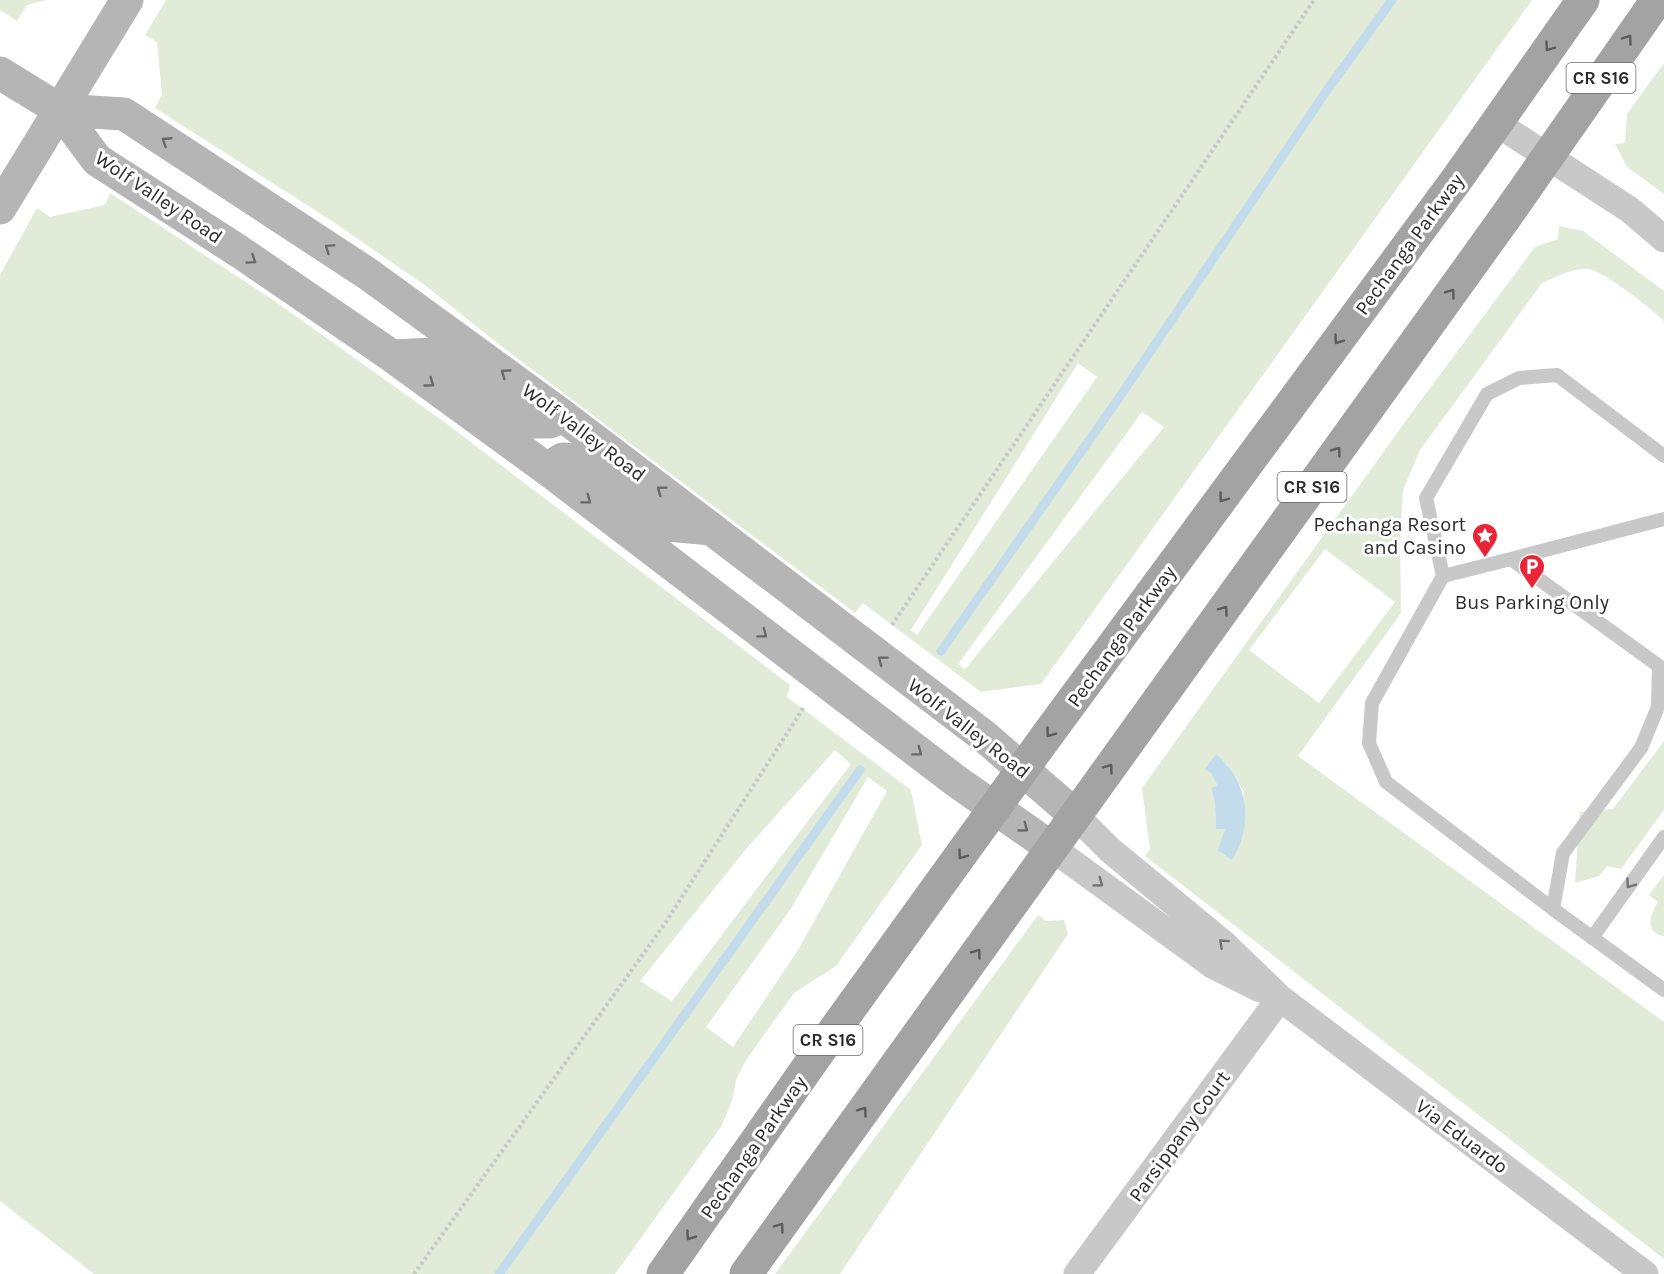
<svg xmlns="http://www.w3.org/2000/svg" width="1664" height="1274" viewBox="0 0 1664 1274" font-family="Karla,sans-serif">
  <rect width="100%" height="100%" fill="#fff"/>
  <!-- green -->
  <path fill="#e2ead8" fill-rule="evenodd" d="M 0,0 L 47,0 L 27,5 L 17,21 L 0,10 Z
    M 166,0 L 1532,0 L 1041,684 L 981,692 L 863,603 L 855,613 L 501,346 L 426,286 L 329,219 L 155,108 L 162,95 L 157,42 L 145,35 ZM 1078,363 L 1097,377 L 917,635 L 911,630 ZM 1142,412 L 1164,427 L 965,669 L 958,664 Z
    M 1664,63 L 1664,194 L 1627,167 L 1615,144 L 1625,143 L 1627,114 Z
    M 110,193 L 276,302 L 447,424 L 790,685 L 787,697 L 911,790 L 922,845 L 836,966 L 794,993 L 746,1060 L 736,1080 L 732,1101 L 721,1127 L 615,1274 L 94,1274 L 0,1201 L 0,275 L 37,208 L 50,217 L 105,205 ZM 835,750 L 851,764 L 672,1001 L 640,981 L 746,849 ZM 868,777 L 887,791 L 798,950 L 733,1047 L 706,1027 L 790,910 Z
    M 1559,226 L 1583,231 L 1664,291 L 1664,321 C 1651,309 1604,270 1587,269 C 1571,268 1556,277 1542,283 L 1420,450 L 1403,490 L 1400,536 L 1401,613 L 1298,756 L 1664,1022 L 1664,1259 L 1145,856 L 1150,849 L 1142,788 L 1410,415 L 1535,247 L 1558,239 ZM 1325,549 L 1395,602 L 1319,703 L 1249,650 ZM 1226,763 L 1244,792 L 1232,860 L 1223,842 L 1225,829 L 1216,829 L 1215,803 L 1211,789 L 1219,786 L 1211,773 Z
    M 1664,741 L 1664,810 L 1621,869 L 1607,866 L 1599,876 L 1575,883 L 1580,812 L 1613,809 Z
    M 1664,875 L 1664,936 C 1644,933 1650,914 1658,902 L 1649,895 Z
    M 1038,915 L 1046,921 L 1064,920 L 1068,934 L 840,1274 L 775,1274 Z"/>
  <!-- water -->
  <path fill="#c2dcec" d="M 1216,754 C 1249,782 1254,824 1232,860 L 1218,850 L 1225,829 L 1216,829 L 1215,803 L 1211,788 L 1218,786 L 1211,773 L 1205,769 Z"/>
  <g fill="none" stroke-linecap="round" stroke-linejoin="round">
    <!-- stream -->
    <path stroke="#c2dcec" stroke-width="9" d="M 941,651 L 1121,395 L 1323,96 L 1392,0
      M 499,1274 L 860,770"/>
    <!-- path -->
    <path stroke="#c8c8c8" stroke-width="4" stroke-dasharray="3 3" stroke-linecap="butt" d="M 892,625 L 1314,0
      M 414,1274 L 664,925 L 804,707"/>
    <!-- lane -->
    <path stroke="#c8c8c8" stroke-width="14" d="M 1664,519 L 1511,559 L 1659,666 L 1658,707 L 1641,748 L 1563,853 L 1553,909 L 1664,990
      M 1443,576 L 1511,559
      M 1553,909 L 1386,782 L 1369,743 L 1372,703 L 1443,576 L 1426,498 L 1487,394 L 1519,378 L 1557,375 L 1664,456
      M 1592,938 L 1664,837"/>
    <!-- street -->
    <path stroke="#c8c8c8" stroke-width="27" d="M 1496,123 L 1630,210 L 1664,239
      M 1075,815 L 1110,850 L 1224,944 L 1280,998 L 1645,1274
      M 1052,848 L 1214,966 L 1260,989
      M 1077,1274 L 1280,998"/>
    <!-- secondary -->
    <path stroke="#b5b5b5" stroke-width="33" d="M 0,73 L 60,110 L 97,160 L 240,252 L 392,356 L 551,472 L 956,781 L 1052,848
      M 60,110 L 124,114 L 368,274 L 559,413 L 985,737 L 1075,815
      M 0,208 L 127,0
      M 392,356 L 434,354 L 531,422 L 550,422 L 558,418 L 559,413
      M 551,472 L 553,465 L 563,459 L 577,460 L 668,525 L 712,529"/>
    <!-- primary -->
    <path stroke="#a3a3a3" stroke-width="33" d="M 663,1274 L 815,1057 L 1048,734 L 1457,179 L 1583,0
      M 746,1274 L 1507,215 L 1657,0"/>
  </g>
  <!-- one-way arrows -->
  <defs><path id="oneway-chevron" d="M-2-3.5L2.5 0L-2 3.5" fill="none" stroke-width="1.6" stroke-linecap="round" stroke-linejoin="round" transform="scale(1.5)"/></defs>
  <g stroke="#5b5b5b">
    <use href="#oneway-chevron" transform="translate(1628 39) rotate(-54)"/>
    <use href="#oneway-chevron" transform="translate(1549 47) rotate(126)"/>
    <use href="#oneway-chevron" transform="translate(1451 293) rotate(-54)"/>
    <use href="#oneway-chevron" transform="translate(1338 340) rotate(126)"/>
    <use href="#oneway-chevron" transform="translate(1337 451) rotate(-54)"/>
    <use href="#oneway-chevron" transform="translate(1223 498) rotate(126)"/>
    <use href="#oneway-chevron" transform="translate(1224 610) rotate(-54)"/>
    <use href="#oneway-chevron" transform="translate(1050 733) rotate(126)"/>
    <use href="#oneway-chevron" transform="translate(1109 768) rotate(-54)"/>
    <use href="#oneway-chevron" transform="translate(962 855) rotate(126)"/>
    <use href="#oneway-chevron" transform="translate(977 953) rotate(-54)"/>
    <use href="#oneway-chevron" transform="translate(863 1111) rotate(-54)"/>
    <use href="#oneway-chevron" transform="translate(780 1227) rotate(-54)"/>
    <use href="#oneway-chevron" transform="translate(690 1236) rotate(125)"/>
  </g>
  <g stroke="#696969">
    <use href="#oneway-chevron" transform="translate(166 141) rotate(-147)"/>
    <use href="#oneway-chevron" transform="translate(329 248) rotate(-146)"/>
    <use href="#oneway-chevron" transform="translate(252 260) rotate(34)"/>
    <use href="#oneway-chevron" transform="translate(505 373) rotate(-144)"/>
    <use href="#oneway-chevron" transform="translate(430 383) rotate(36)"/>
    <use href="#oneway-chevron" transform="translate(661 490) rotate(-143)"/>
    <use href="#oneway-chevron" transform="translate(587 500) rotate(37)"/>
    <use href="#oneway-chevron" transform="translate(763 634) rotate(37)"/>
    <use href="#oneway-chevron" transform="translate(882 660) rotate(-143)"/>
    <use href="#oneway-chevron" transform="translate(918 752) rotate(37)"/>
    <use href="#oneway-chevron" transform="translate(1024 828) rotate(36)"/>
  </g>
  <g stroke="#727272">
    <use href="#oneway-chevron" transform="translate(1099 883) rotate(36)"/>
    <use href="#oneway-chevron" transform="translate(1630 884) rotate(125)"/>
    <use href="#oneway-chevron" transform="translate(1223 943) rotate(-138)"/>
  </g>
  <!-- icons -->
  <defs>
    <symbol id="sight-pin" viewBox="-11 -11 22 30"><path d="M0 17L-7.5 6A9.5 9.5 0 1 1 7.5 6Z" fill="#ec2437" stroke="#fff"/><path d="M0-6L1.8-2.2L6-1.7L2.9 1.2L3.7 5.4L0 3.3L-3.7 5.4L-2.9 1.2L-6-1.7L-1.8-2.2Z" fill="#fff"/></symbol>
    <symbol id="parking-pin" viewBox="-11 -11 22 30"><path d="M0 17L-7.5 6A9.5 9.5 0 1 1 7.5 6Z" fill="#ec2437" stroke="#fff"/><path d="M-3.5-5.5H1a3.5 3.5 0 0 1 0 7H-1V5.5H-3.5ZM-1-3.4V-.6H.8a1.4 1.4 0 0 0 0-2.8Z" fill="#fff"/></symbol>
  </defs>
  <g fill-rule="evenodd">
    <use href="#sight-pin" x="1470" y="521" width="30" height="40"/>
    <use href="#parking-pin" x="1517" y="552" width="30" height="40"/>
  </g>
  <g text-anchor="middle" stroke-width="6" stroke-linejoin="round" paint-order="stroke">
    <!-- shield labels -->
    <g fill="#fff" stroke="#6b6b6b" stroke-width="1.5">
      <rect x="1566.5" y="63" width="69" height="30" rx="4.5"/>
      <rect x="1277.5" y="472" width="69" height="30" rx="4.5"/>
      <rect x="793.5" y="1025" width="69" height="30" rx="4.5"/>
    </g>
    <g font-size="18" font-weight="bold" fill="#2b2b2b">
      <text x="1601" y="84">CR S16</text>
      <text x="1312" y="493">CR S16</text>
      <text x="828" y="1046">CR S16</text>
    </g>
    <!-- street labels -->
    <g font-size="20" fill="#2b2b2b" stroke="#fff">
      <text transform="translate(159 197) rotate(34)" y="7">Wolf Valley Road</text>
      <text transform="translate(1409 244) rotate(-54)" y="7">Pechanga Parkway</text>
      <text transform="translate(584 432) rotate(37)" y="7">Wolf Valley Road</text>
      <text transform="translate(1121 636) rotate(-54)" y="7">Pechanga Parkway</text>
      <text transform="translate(969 728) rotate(38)" y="7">Wolf Valley Road</text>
      <text transform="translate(1179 1136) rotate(-54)" y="7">Parsippany Court</text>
      <text transform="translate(1462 1136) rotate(37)" y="7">Via Eduardo</text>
      <text transform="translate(753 1147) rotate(-55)" y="7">Pechanga Parkway</text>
    </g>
    <!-- poi labels -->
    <g font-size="20" fill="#2b2b2b" stroke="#fff" text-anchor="end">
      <text x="1466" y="531">Pechanga Resort<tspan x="1466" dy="23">and Casino</tspan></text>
      <text x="1532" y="609" text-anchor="middle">Bus Parking Only</text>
    </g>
  </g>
</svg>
